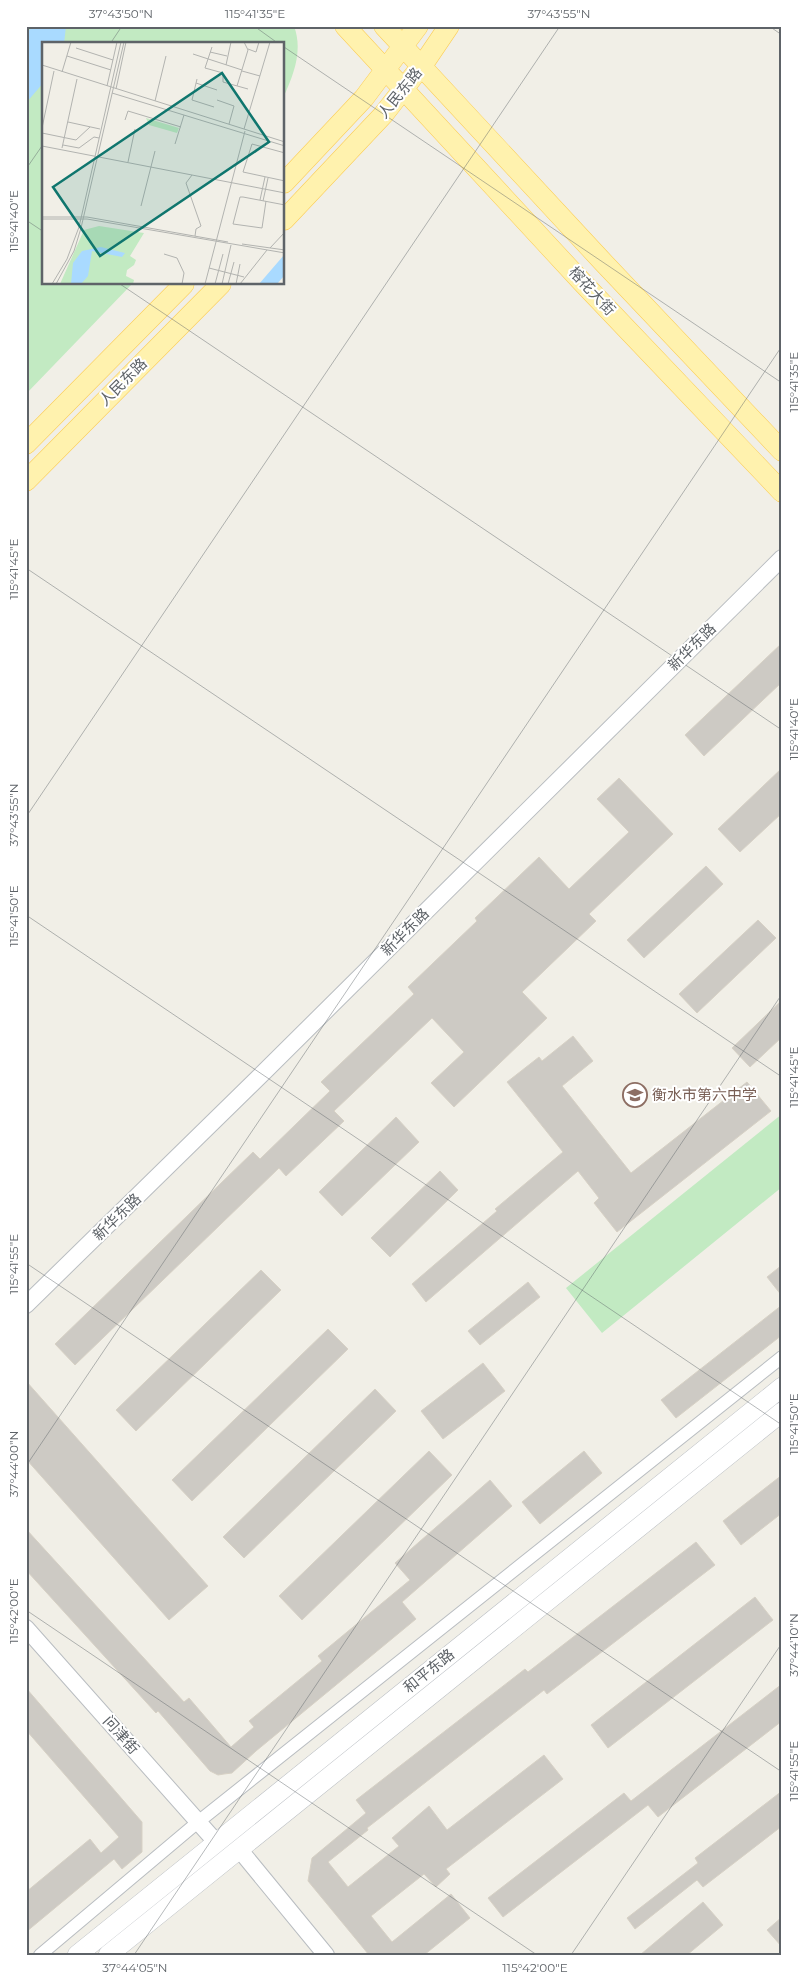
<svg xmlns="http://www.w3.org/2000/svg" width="808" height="1981" viewBox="0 0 808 1981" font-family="Montserrat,'Noto Sans SC',sans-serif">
  <rect width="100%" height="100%" fill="#f1efe7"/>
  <!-- green -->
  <path fill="#c2eac2" d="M 26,26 L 294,26 C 303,50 294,74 284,96 L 284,44 L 44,44 L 44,284 L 132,284 L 26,394 Z
    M 782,1114 L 782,1187 L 602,1333 L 566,1288 Z"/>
  <!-- water -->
  <path fill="#a9daff" d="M 34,26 L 66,26 L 64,44 L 44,44 L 44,82 L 26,103 L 26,33 Z"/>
  <!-- building -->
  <path fill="#cdcac4" stroke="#d7d1c5" d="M 782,643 L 782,682 L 704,756 L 685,735 Z
    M 782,768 L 782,813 L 740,852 L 718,829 Z
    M 619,778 L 673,834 L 589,914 L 596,921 L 522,992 L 547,1018 L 454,1107 L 431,1083 L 464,1052 L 432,1018 L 334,1111 L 344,1121 L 286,1176 L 279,1168 L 75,1365 L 55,1344 L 253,1152 L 260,1159 L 330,1091 L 321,1082 L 414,994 L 408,987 L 477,921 L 475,918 L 539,857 L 569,889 L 629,832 L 597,799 Z
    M 706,866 L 723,884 L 644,958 L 627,940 Z
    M 758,920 L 776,938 L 697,1013 L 679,994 Z
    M 782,1000 L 782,1037 L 750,1067 L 732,1048 Z
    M 573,1036 L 593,1061 L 562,1086 L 631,1173 L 747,1082 L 771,1111 L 617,1232 L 594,1203 L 599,1198 L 578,1171 L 426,1302 L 412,1284 L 497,1211 L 495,1209 L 563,1152 L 507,1082 L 539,1057 L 542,1061 Z
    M 396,1117 L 419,1142 L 342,1216 L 319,1192 Z
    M 440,1171 L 458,1190 L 390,1257 L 371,1238 Z
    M 782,1265 L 782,1296 L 767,1277 Z
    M 261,1270 L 281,1290 L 136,1431 L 116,1410 Z
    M 528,1282 L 540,1297 L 480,1345 L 468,1331 Z
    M 782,1305 L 782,1335 L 676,1418 L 661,1400 Z
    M 328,1329 L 348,1349 L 192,1501 L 172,1480 Z
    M 483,1363 L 505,1391 L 443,1439 L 421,1411 Z
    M 26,1381 L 208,1586 L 169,1620 L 26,1459 Z
    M 375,1389 L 396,1411 L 244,1558 L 223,1537 Z
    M 429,1451 L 452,1475 L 302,1620 L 279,1596 Z
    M 584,1451 L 602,1473 L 540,1524 L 522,1502 Z
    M 782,1475 L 782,1513 L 741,1545 L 723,1521 Z
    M 490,1480 L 512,1506 L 402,1602 L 416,1619 L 256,1751 L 232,1773 L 224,1774 L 218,1775 L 210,1771 L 158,1711 L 156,1713 L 26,1570 L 26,1529 L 184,1702 L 189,1698 L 231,1747 L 254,1727 L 249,1721 L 322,1661 L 318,1656 L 410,1580 L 395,1563 Z
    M 696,1542 L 715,1565 L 547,1694 L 544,1690 L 367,1828 L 368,1830 L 328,1862 L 348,1887 L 399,1846 L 392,1838 L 429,1806 L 447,1830 L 544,1755 L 563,1779 L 446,1869 L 450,1874 L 436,1887 L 424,1874 L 371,1916 L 392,1942 L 451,1894 L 470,1918 L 424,1955 L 369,1955 L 308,1881 L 312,1858 L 366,1813 L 356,1800 L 525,1669 L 528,1672 Z
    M 755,1597 L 773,1620 L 608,1748 L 591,1725 Z
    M 782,1684 L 782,1721 L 658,1817 L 648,1805 L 503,1917 L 488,1898 L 624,1793 L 631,1801 Z
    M 26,1688 L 142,1822 L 142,1852 L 122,1869 L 114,1859 L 26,1932 L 26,1892 L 90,1839 L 101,1853 L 119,1837 L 26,1730 Z
    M 782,1791 L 782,1826 L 703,1887 L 697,1880 L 635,1929 L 627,1918 L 698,1863 L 695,1858 Z
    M 703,1902 L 723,1925 L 687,1955 L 640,1955 Z
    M 782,1917 L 782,1947 L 767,1930 Z"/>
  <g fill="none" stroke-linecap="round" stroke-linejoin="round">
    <defs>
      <path id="minor" d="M 40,1955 L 198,1822 L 782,1357"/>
      <path id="tertiary" d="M 26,1305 L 264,1072 L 782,558
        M 26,1628 L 216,1842
        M 239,1849 L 326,1955"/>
      <path id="secondary" d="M 77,1955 L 782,1387
        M 108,1955 L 782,1412"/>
      <path id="primary" d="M 345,26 L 581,281 L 782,492
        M 384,26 L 602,261 L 782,451
        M 284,183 L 364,98 L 418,26
        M 284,220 L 383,115 L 426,60 L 449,26
        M 26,444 L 184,284
        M 26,481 L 221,284"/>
    </defs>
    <!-- minor casing -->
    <use href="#minor" stroke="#b9bdc1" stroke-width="14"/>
    <!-- tertiary casing -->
    <use href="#tertiary" stroke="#b9bdc1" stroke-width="18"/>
    <!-- secondary casing -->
    <use href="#secondary" stroke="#babec3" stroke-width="20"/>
    <!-- primary casing -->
    <use href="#primary" stroke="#fccd55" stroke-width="21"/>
    <!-- minor -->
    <use href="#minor" stroke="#fff" stroke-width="12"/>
    <!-- tertiary -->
    <use href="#tertiary" stroke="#fff" stroke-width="16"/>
    <!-- secondary -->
    <use href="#secondary" stroke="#fff" stroke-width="19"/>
    <!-- primary -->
    <use href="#primary" stroke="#fff2ae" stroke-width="20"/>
  </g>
  <!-- ticks -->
  <path fill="none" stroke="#5e6368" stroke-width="1" stroke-opacity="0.45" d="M 254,26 L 279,44M 769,26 L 782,35M 110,44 L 122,26M 284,47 L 782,383M 26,169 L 44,143M 26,220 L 44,232M 120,284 L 782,730M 26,568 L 782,1077M 26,817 L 560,26M 26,915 L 782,1425M 26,1263 L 782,1772M 26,1466 L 782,346M 26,1610 L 537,1955M 134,1955 L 782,994M 571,1955 L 782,1643"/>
  <!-- icons -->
  <defs>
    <symbol id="school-ring" viewBox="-11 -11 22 22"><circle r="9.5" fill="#fff" stroke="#8d6e63" stroke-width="1.5"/><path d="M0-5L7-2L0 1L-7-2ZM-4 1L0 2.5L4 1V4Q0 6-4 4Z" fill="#8d6e63"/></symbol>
  </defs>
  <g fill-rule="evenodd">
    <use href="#school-ring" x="621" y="1081" width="28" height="28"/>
  </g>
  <g text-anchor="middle" stroke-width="4" stroke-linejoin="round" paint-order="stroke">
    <!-- street labels -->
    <g font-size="15" fill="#5e6368" stroke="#fff">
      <text transform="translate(400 93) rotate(-51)" y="5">人民东路</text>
      <text transform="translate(592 291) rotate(47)" y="5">榕花大街</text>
      <text transform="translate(123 382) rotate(-45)" y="5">人民东路</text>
      <text transform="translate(692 647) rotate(-45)" y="5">新华东路</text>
      <text transform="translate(405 932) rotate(-45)" y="5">新华东路</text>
      <text transform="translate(117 1217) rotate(-44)" y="5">新华东路</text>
      <text transform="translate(429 1671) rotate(-39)" y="5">和平东路</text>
      <text transform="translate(121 1735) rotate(48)" y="5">问津街</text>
    </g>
    <!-- education labels -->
    <g font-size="15" fill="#785e54" stroke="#fff" text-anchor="start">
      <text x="652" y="1100">衡水市第六中学</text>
    </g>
  </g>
  <!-- overview -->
  <g transform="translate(42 42)">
    <rect width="242" height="242" fill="#f1efe7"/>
    <path d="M 104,76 L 137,86 L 135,91 L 107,83 ZM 57,184 L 102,191 L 88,214 L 94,218 L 92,223 L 85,228 L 84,234 L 92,238 L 91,242 L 18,242 L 42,188 Z" fill="#c2eac2"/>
    <path d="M 59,205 L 83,211 L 80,215 L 50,209 L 46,234 L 39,242 L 29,242 L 31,221 L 40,209 ZM 242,213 L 242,234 L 235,242 L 217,242 Z" fill="#a9daff"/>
    <path fill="none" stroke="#b2b3b0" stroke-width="1" d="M 170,5 L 163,26 L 181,31 L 181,40 L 206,47M 34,6 L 71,18M 206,7 L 214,10 L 217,0M 168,10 L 185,14M 151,12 L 200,28M 25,14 L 69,28M 0,23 L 243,100M 184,23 L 189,0M 200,29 L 218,34M 20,30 L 29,0M 155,37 L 150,58 L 172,65M 154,41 L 175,48M 65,44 L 75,0M 195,44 L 206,8 L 202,0M 74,47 L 84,0M 70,51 L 243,104M 175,58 L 192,64 L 187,82M 113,59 L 124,14M 83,78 L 86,69 L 139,85M 26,80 L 58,87M 0,86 L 12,29M 202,87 L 228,0M 0,91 L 34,98 L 48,85M 133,102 L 142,73M 21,103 L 37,106 L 52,95 L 57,96M 0,104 L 243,151M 20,106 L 35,37M 243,111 L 210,102 L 201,130 L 243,139M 86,120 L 93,87M 150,133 L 144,141 L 159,184 L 154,187 L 153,194M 218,158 L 223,135M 221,159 L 226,136M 224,159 L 220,186 L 191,182 L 198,155 L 201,155 L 243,163M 99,164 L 113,109M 0,175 L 45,175 L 186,200M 0,177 L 45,177 L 243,211M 200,202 L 243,208M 228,206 L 243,190M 122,212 L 135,216 L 142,231 L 140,242M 167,226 L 202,235M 10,242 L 25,217 L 37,185 L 79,0M 14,242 L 32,209 L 39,186 L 82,0M 163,242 L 203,89M 173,242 L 181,212M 180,242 L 189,203M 186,242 L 192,220M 194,242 L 198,222M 198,242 L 225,208"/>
    <path fill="#0f766e" fill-opacity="0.15" stroke="#0f766e" stroke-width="2.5" d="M 180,31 L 227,100 L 58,214 L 11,145 Z"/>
    <rect width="242" height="242" fill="none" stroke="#5e6368" stroke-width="2.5"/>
  </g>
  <!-- border -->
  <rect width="808" height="1981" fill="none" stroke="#ffffff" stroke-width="55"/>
  <rect x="28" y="28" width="752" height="1926" fill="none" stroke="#5e6368" stroke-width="2"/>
  <g font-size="12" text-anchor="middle" fill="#5e6368">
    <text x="121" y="18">37°43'50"N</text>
    <text x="255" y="18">115°41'35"E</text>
    <text x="559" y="18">37°43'55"N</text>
    <text transform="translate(14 221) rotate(-90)" y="4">115°41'40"E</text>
    <text transform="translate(794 382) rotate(-90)" y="4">115°41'35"E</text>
    <text transform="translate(14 569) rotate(-90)" y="4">115°41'45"E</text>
    <text transform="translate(794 729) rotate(-90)" y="4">115°41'40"E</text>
    <text transform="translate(14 815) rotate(-90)" y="4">37°43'55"N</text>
    <text transform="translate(14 916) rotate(-90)" y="4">115°41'50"E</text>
    <text transform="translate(794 1077) rotate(-90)" y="4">115°41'45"E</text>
    <text transform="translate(14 1264) rotate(-90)" y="4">115°41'55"E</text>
    <text transform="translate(794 1424) rotate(-90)" y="4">115°41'50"E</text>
    <text transform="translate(14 1464) rotate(-90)" y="4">37°44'00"N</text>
    <text transform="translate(14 1611) rotate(-90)" y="4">115°42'00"E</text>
    <text transform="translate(794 1645) rotate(-90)" y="4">37°44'10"N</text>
    <text transform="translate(794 1771) rotate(-90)" y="4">115°41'55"E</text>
    <text x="135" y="1972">37°44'05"N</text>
    <text x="535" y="1972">115°42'00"E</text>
  </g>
</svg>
